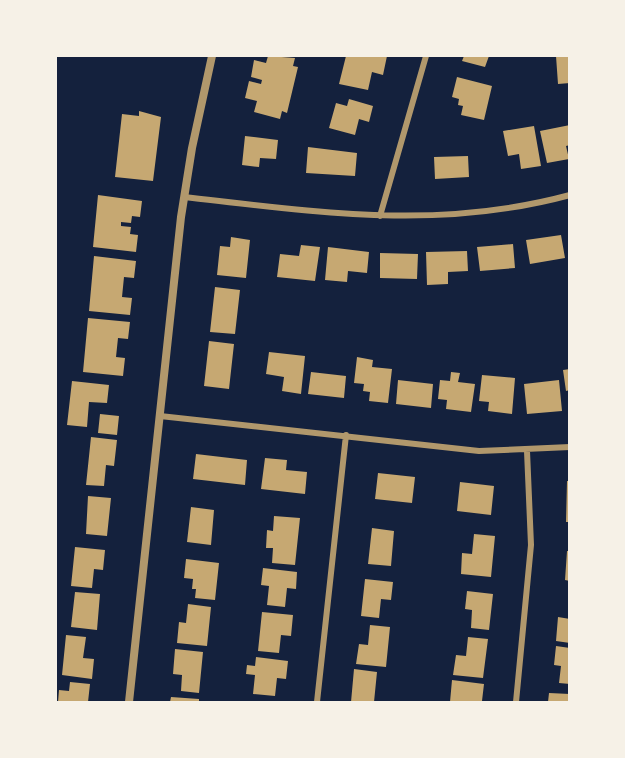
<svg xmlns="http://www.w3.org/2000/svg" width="625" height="758" viewBox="0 0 625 758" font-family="'Sofia Sans Condensed',sans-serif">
  <rect width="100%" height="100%" fill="#14213d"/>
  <!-- building -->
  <path fill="#c6a872" d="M 268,56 L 295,58 L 293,66 L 298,67 L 287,113 L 282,111 L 280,119 L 254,112 L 257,101 L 245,98 L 249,81 L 261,84 L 262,80 L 251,77 L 254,60 L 266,63 Z
    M 346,56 L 387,56 L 383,75 L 372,72 L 368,90 L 339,84 Z
    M 464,56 L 489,56 L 485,67 L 462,61 Z
    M 556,56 L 570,56 L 570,83 L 558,84 Z
    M 457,77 L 492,86 L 484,120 L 461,115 L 463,106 L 458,105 L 459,99 L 452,97 Z
    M 349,99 L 373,106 L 369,122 L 359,119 L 355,135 L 329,128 L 336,103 L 347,106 Z
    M 139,111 L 161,117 L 153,181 L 115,177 L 122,114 L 139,116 Z
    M 570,125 L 570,145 L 566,146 L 569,159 L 547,163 L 540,131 Z
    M 534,126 L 541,166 L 521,169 L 519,154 L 508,156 L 503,131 Z
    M 245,136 L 278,140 L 276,159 L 260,158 L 259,167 L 242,165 Z
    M 308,147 L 357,153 L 355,176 L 306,173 Z
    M 468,156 L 469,177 L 435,179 L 434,157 Z
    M 98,195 L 142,201 L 140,217 L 132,216 L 131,223 L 121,222 L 121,226 L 131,227 L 130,234 L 138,235 L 136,252 L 93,247 Z
    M 561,235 L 565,258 L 530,264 L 526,240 Z
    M 231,237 L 250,240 L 246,278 L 217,275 L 220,246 L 230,247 Z
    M 513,244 L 515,268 L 480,271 L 477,247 Z
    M 301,245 L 320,247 L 315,281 L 277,277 L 280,254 L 299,256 Z
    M 328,247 L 369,252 L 367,273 L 348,271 L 347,282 L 325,280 Z
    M 467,251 L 468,271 L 448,272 L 448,284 L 427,285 L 426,252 Z
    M 380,253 L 418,254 L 417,279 L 380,278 Z
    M 94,256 L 136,261 L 134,278 L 124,277 L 122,297 L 132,298 L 130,315 L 89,311 Z
    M 215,287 L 240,290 L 235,334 L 210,332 Z
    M 88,318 L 130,322 L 128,339 L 118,338 L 116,357 L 125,358 L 123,376 L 83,372 Z
    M 209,341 L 234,344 L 229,389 L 204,386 Z
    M 269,352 L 305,356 L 301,394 L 282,391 L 284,377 L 266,374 Z
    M 357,357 L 373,360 L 372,367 L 392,369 L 388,403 L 369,401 L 370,392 L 363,391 L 364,384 L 354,383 Z
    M 570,369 L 570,390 L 566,391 L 563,370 Z
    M 311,372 L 346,376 L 344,398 L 308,394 Z
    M 451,372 L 460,373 L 458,382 L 475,384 L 471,412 L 446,409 L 447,400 L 438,399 L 440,380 L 450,381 Z
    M 482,375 L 515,378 L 512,414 L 488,411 L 489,402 L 479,401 Z
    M 398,380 L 433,384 L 431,408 L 396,404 Z
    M 559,380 L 562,411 L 527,414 L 524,384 Z
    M 72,381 L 109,385 L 107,403 L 89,402 L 87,427 L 67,425 Z
    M 100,414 L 119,416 L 117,435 L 98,433 Z
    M 91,437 L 117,440 L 114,466 L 106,465 L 104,486 L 86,485 Z
    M 196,454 L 247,460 L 245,485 L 193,479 Z
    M 265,458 L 287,460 L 286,470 L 307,472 L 305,494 L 261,489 Z
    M 378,473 L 415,477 L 412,503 L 375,499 Z
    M 567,481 L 570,481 L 570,522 L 566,522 Z
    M 460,482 L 494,486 L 491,515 L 457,511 Z
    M 88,496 L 111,498 L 107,536 L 86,534 Z
    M 191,507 L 214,510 L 211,545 L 187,542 Z
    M 274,516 L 300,518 L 295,565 L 272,563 L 273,548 L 266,548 L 267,530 L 273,531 Z
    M 372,528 L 394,531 L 391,566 L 368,564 Z
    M 474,534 L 495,536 L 491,577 L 461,574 L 462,553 L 472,554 Z
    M 75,547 L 105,550 L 103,570 L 94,569 L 92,588 L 71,586 Z
    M 567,551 L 570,551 L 570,581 L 565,580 Z
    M 186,559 L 219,563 L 215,600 L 195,598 L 196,589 L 192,589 L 193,579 L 184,578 Z
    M 263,568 L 297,572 L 296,589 L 287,588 L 285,607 L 267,605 L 269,586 L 261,585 Z
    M 365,579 L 393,582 L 391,600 L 381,599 L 379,618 L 361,616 Z
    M 467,591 L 493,594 L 489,630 L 471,628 L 472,610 L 465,609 Z
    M 75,592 L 100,594 L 97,630 L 71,627 Z
    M 188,604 L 211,607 L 207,646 L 177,643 L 179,622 L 186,623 Z
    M 262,612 L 293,615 L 291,636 L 281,635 L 279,653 L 258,651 Z
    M 558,617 L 570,619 L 570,643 L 556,641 Z
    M 370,625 L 390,627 L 386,667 L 356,664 L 359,644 L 368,645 Z
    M 66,635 L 86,637 L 83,658 L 94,659 L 92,679 L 62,675 Z
    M 468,637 L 488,639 L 483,678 L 453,675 L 456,655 L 466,656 Z
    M 556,646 L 570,648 L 570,684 L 559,683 L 561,666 L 554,665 Z
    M 175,649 L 203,652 L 199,693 L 181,691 L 182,675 L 173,674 Z
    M 256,657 L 288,661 L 286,679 L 277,678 L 275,696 L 253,694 L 255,675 L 246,674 L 247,665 L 255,666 Z
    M 354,669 L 377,672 L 374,702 L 351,702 Z
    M 452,680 L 484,684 L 482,701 L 450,702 Z
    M 70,682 L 90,684 L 88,702 L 58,702 L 59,690 L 69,691 Z
    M 549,693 L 570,694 L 570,702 L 548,702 Z
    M 171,697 L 199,699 L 199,702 L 170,702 Z"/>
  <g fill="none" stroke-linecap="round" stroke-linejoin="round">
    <!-- minor -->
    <path stroke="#b1986c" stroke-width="6" d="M 184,197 C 317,212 437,231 570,195
      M 380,216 L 426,56
      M 160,416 L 479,451 L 570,447
      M 317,702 L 346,435
      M 516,702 L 531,545 L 527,451"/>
    <!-- tertiary -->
    <path stroke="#b1986c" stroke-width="8" d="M 129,702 L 181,217 L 192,148 L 212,56"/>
  </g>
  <!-- border -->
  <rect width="625" height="758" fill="none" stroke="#f6f1e7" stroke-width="114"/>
</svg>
